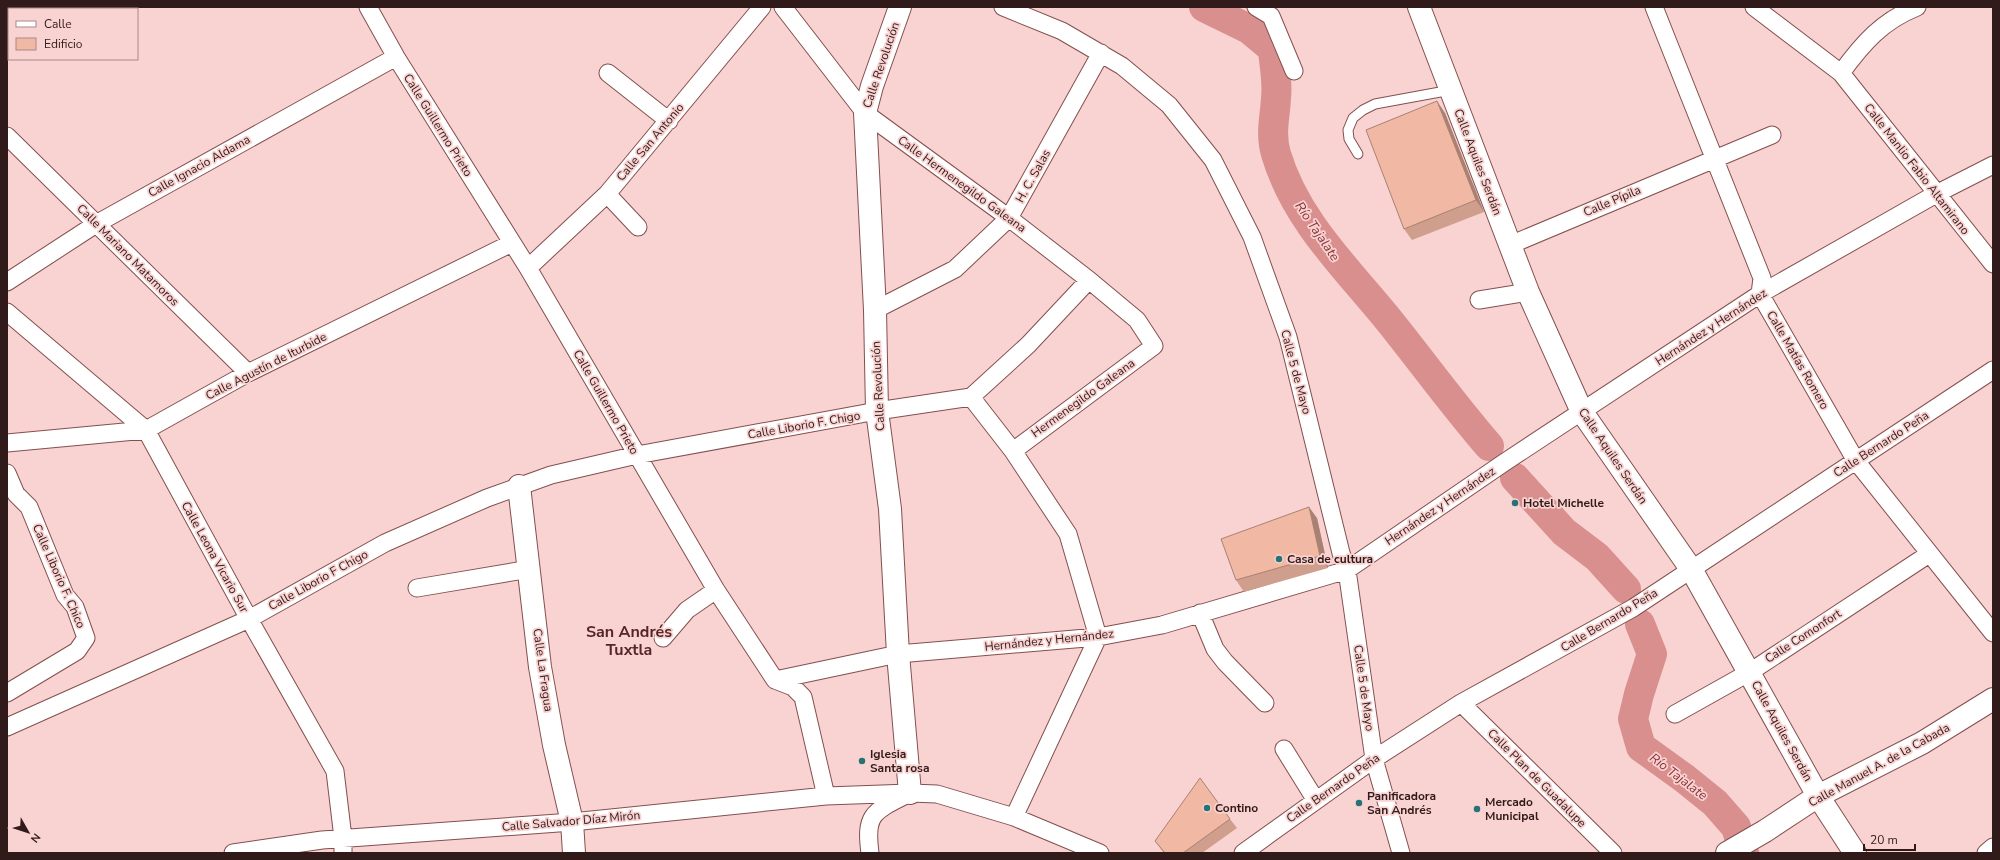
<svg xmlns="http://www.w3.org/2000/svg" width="2000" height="860" viewBox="0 0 2000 860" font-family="'Nunito Sans',sans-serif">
  <rect width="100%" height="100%" fill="#f9d3d1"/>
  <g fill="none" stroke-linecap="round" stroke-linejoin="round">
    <!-- river -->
    <path stroke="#d98f8e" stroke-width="30" d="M 1204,7 L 1249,29 L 1273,49 C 1274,65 1278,82 1276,98 C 1275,118 1270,133 1276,154 C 1297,224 1351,272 1395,328 C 1426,367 1456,408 1489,446
      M 1515,478 L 1564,532 L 1597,557 L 1626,589
      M 1640,624 L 1652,654 L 1639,694 L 1633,719 L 1641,747 L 1684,778 L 1715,803 L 1736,827 L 1744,853"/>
    <defs>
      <path id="lane" d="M 1358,154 L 1349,139 L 1348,130 L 1353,118 L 1363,110 L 1375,104 L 1451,90"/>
      <path id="street" d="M 368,7 L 396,57 L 528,268 L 716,590 L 775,680 L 793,687 L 803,697 L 826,796
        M 783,7 L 865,113 L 1009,218 L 1089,280 L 1137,320 L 1154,346 L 1013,451
        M 1003,7 L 1062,31 L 1122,66 L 1169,105 L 1213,160 L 1252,237 L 1288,337 L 1341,553 L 1347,570 L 1374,759 L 1401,853
        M 1256,7 L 1271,16 L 1294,71
        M 1654,7 L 1762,278 L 1760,294 L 1856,461 L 1993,633
        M 1754,7 L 1841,73 L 1993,264
        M 65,9 L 69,7
        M 7,40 L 9,39
        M 608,73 L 669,121
        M 1841,73 C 1863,43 1882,21 1917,7
        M 7,136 L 248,373
        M 607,194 L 638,227
        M 1510,245 L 1772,135
        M 528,268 L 607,194 L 762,7
        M 7,282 L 96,224 L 396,57
        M 1479,300 L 1528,292
        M 875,310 L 955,269 L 1009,218 L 1101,53
        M 7,312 L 146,430 L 249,619 L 335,771 L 343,838 L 343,853
        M 971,397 L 1013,451 L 1068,534 L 1098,637 L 1014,817
        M 971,397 L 1028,345 L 1089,280
        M 7,443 L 146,430 L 248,373 L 512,243
        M 7,473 L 16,494 L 29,507 L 65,595 L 75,607 L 86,638 L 77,651 L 7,693
        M 417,588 L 530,569
        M 1200,613 L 1215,649 L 1225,662 L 1265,703
        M 663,638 L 687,610 L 716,590
        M 775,680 L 898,654 L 1098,637 L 1162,625 L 1347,570 L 1505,462 L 1760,294 L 1936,194 L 1993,165
        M 1461,703 L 1613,853
        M 1675,714 L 1750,672 L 1929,554
        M 7,727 L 249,619 L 385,543 L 487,498 L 551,475 L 637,455 L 877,411 L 971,397
        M 1284,749 L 1315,799
        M 233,853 L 322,840 L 572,822 L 826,796 L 910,793 L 937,794 L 1014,817 L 1100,853
        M 870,853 C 865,816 872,812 904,796
        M 1243,853 L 1374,759 L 1461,703 L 1633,608 L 1993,370
        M 1986,853 L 1993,847"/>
      <path id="secondary" d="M 900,7 L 872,86 L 865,113 L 875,310 L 877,411 L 890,509 L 898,654 L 910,793
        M 1419,7 L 1528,292 L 1582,412 L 1691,569 L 1818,796 L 1855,853
        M 519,486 L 540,667 L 554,745 L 572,822 L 574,853
        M 1727,853 L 1765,831 L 1818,796 L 1922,743 L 1993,699"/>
    </defs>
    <!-- lane casing -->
    <use href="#lane" stroke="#844f4e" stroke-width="11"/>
    <!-- street casing -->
    <use href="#street" stroke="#844f4e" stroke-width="19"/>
    <!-- secondary casing -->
    <use href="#secondary" stroke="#844f4e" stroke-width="24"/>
    <!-- lane -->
    <use href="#lane" stroke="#fff" stroke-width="9"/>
    <!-- street -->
    <use href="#street" stroke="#fff" stroke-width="17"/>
    <!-- secondary -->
    <use href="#secondary" stroke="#fff" stroke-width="22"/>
  </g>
  <!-- wall -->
  <path fill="#cf9e8d" d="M 1445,113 L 1484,212 L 1412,240 L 1404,229 Z
    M 1317,518 L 1328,568 L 1244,592 L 1236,580 Z
    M 1230,819 L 1237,828 L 1202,853 L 1164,853 L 1155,841 Z"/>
  <!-- shaded-wall -->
  <path fill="#a98173" d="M 1437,101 L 1445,113 L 1484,212 L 1476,200 Z
    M 1309,507 L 1317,518 L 1328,568 L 1320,556 Z"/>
  <!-- building -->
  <path fill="#f1b8a4" stroke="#a98173" d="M 1437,101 L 1476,200 L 1404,229 L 1366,130 Z
    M 1309,507 L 1320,556 L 1236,580 L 1221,539 Z
    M 1200,778 L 1230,819 L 1183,853 L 1165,853 L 1155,841 Z"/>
  <!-- markers -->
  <g fill="#277276" stroke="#f9d3d1" stroke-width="1.5">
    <circle cx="1515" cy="503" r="4"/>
    <circle cx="1279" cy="559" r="4"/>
    <circle cx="862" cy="761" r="4"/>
    <circle cx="1359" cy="803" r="4"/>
    <circle cx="1207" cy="808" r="4"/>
    <circle cx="1477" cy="809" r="4"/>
  </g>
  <g text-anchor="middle" stroke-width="3.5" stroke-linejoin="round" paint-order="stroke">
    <!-- street labels -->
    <g font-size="12" fill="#311a1a" stroke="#f9d3d1">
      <text transform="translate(881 65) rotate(-71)" y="4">Calle Revolución</text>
      <text transform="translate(438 125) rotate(58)" y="4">Calle Guillermo Prieto</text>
      <text transform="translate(650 142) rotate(-50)" y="4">Calle San Antonio</text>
      <text transform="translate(1478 162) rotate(69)" y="4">Calle Aquiles Serdán</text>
      <text transform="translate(199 166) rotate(-29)" y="4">Calle Ignacio Aldama</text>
      <text transform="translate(1917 169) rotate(52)" y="4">Calle Manlio Fabio Altamirano</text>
      <text transform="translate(1033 176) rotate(-61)" y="4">H. C. Salas</text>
      <text transform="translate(962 184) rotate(36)" y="4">Calle Hermenegildo Galeana</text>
      <text transform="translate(1612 201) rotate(-23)" y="4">Calle Pípila</text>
      <text transform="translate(128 255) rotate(45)" y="4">Calle Mariano Matamoros</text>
      <text transform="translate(1711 327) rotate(-33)" y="4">Hernández y Hernández</text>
      <text transform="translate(1798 360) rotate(60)" y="4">Calle Matías Romero</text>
      <text transform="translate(266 366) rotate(-27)" y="4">Calle Agustín de Iturbide</text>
      <text transform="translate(1296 372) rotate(75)" y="4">Calle 5 de Mayo</text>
      <text transform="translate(878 386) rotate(-93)" y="4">Calle Revolución</text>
      <text transform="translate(1083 398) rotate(-36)" y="4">Hermenegildo Galeana</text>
      <text transform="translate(606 402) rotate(60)" y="4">Calle Guillermo Prieto</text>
      <text transform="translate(804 425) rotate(-10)" y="4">Calle Liborio F. Chigo</text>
      <text transform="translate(1881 444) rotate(-33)" y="4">Calle Bernardo Peña</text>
      <text transform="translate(1613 456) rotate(56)" y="4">Calle Aquiles Serdán</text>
      <text transform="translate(1440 506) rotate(-34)" y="4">Hernández y Hernández</text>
      <text transform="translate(215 557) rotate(61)" y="4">Calle Leona Vicario Sur</text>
      <text transform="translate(59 576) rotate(66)" y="4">Calle Liborio F. Chico</text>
      <text transform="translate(318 580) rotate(-29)" y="4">Calle Liborio F Chigo</text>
      <text transform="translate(1609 620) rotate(-31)" y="4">Calle Bernardo Peña</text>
      <text transform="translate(1803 636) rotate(-33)" y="4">Calle Comonfort</text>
      <text transform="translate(1049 640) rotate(-6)" y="4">Hernández y Hernández</text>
      <text transform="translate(543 670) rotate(82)" y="4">Calle La Fragua</text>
      <text transform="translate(1364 688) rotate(82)" y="4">Calle 5 de Mayo</text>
      <text transform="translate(1782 731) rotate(61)" y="4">Calle Aquiles Serdán</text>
      <text transform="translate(1879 765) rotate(-29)" y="4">Calle Manuel A. de la Cabada</text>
      <text transform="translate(1537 778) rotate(45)" y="4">Calle Plan de Guadalupe</text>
      <text transform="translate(1333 788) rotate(-35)" y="4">Calle Bernardo Peña</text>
      <text transform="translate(571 821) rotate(-5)" y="4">Calle Salvador Díaz Mirón</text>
    </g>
    <!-- poi labels -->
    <g font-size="12" font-weight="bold" fill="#311a1a" stroke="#f9d3d1" text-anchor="start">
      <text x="1523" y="507">Hotel Michelle</text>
      <text x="1287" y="563">Casa de cultura</text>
      <text x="870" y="758">Iglesia<tspan x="870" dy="14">Santa rosa</tspan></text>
      <text x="1367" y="800">Panificadora<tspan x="1367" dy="14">San Andrés</tspan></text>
      <text x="1485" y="806">Mercado<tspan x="1485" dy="14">Municipal</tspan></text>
      <text x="1215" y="812">Contino</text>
    </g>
    <!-- water labels -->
    <g font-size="13" font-style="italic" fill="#883035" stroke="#f9d3d1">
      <text transform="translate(1318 231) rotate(56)" y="5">Río Tajalate</text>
      <text transform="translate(1679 776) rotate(37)" y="5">Río Tajalate</text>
    </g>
    <!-- district labels -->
    <g font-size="16" font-weight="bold" fill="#562526" stroke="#f9d3d1">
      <text x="629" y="637">San Andrés<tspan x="629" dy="18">Tuxtla</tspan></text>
    </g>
  </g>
  <!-- border -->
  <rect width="2000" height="860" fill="none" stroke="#311a1a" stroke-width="16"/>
  <!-- legend -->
  <rect x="8" y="8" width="130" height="52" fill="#f9d3d1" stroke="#a98988"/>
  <rect x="16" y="21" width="20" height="6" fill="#ffffff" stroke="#a98988"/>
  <text x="44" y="28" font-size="12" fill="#311a1a">Calle</text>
  <rect x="16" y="38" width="20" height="12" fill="#f1b8a4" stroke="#a98988"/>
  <text x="44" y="48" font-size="12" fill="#311a1a">Edificio</text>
  <!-- north arrow -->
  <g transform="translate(28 832) rotate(129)" stroke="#f9d3d1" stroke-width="3" paint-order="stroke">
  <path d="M0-3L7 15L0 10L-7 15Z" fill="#311a1a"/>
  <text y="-6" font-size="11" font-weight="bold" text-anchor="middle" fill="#311a1a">N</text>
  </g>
  <!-- scale -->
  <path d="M1864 844v6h51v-6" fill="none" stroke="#311a1a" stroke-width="2"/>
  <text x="1870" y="844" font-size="12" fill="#311a1a" stroke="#f9d3d1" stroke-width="3" paint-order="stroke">20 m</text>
</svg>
